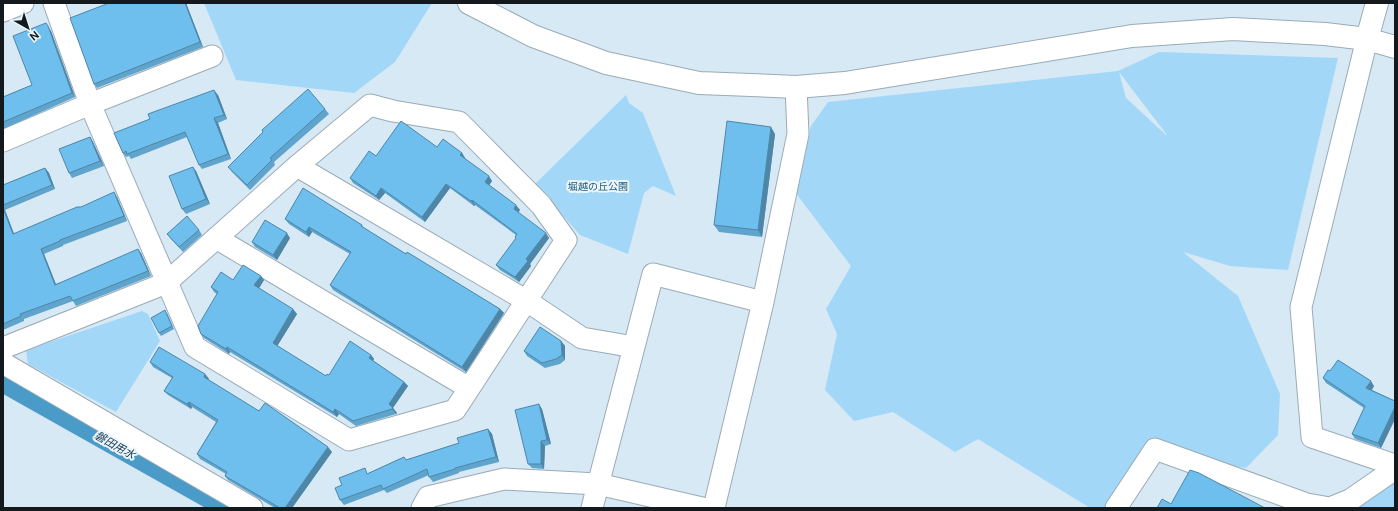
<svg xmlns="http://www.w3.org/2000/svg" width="1398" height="511" viewBox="0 0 1398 511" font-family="'DM Sans','Noto Sans JP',sans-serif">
  <rect width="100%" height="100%" fill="#d7e9f5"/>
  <!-- green -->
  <path fill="#a3d7f8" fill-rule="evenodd" d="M 204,3 L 432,3 L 395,62 L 354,93 L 236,80 Z
    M 1159,52 L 1338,58 L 1288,270 L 1230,266 L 1183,252 L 1238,296 L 1280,394 L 1278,435 L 1246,468 L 1145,450 L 1115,508 L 1090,508 L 978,439 L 955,452 L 893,412 L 854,421 L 825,390 L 837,334 L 826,309 L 851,266 L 795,192 L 811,126 L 828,102 L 1118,71 ZM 1119,72 L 1167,135 L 1166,135 L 1126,98 Z
    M 626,95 L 629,103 L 643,113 L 676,196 L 653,186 L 644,193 L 628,254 L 580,235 L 535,184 Z
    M 142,311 L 148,314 L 160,341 L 116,412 L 28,364 L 26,350 Z
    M 1395,480 L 1395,508 L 1357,508 Z"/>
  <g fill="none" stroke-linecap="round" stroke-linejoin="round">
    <!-- canal -->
    <path stroke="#4b9bc9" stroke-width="21" d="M 3,382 L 227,508"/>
    <defs>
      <path id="minor" d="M 3,11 L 23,3
        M 1367,39 L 1301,307 L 1312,437 L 1395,465
        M 3,141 L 90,104 L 212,56
        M 297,166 L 527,301 L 582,338 L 634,347
        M 216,238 L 469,388
        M 3,348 L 166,283 L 297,166 L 370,105 L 393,111 L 459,122 L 541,205 L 566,240 L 455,410 L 349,440 L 195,347 L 90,104 L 54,3
        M 3,363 L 252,508
        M 422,508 L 428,497 L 504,479 L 598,484 L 702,508
        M 592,508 L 653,274 L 763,302 L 798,134 L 796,87
        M 714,508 L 763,302
        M 1116,508 L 1155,449 L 1307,504 L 1330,508 L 1350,500 L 1395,469"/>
      <path id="tertiary" d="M 469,3 L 533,36 L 606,63 L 699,83 L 774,86 L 796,87 L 845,83 L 1132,36 L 1233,29 L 1325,34 L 1367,39 L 1395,47
        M 1367,39 L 1377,3"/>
    </defs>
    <!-- minor casing -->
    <use href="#minor" stroke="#9aabb6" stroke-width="23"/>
    <!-- tertiary casing -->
    <use href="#tertiary" stroke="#9aabb6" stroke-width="24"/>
    <!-- minor -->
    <use href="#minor" stroke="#fff" stroke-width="21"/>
    <!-- tertiary -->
    <use href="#tertiary" stroke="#fff" stroke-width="22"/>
  </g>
  <!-- wall -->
  <path fill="#5fa4cd" d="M 186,3 L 203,47 L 97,88 L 94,84 Z
    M 51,31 L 75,97 L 3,129 L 3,97 L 32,85 Z
    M 218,95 L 227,119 L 218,123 L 231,159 L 202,169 L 199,165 L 187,137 L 131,159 L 129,156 L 126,157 L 123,153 Z
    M 325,109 L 329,114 L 274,162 L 275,165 L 250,190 L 232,172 L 228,167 L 263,132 Z
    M 775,134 L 762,237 L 719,232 L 714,225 Z
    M 90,137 L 93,142 L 104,166 L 72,178 L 69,173 Z
    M 437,147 L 462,153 L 465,158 L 465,159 L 492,181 L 489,185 L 520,210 L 518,212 L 549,238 L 530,264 L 531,266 L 519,282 L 500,270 L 496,265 L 516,239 L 515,237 L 516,235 L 475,205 L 474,206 L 450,188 L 425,222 L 385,193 L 379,200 L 353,183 L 350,178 L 376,156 Z
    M 45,168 L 49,173 L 55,189 L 5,210 L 14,234 L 81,207 L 117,197 L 127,221 L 63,245 L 63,246 L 44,254 L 56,284 L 141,253 L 151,276 L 76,306 L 73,301 L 24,319 L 24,321 L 3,330 L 3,185 Z
    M 196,171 L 210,204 L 186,214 L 182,209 Z
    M 285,219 L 362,225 L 364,228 L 406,254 L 500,309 L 504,313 L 466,372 L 333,290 L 330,285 L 350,254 L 312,232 L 309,237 L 289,224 Z
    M 199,230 L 202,235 L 183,252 L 171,239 L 167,234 Z
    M 290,238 L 277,260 L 255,247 L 252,242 Z
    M 261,276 L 264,280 L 259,288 L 297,314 L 277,346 L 326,376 L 329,375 L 371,355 L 374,359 L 373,361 L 404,382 L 408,386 L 393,408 L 397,413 L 396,414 L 356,426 L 339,414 L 337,417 L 230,352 L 229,354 L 204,338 L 201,334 L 217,294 L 214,292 L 211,287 Z
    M 167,313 L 174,329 L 161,336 L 159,333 Z
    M 561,341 L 565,346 L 565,360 L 560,364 L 545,368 L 527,356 L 524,351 Z
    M 150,362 L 205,374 L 209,379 L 208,380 L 259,411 L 332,452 L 292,508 L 275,508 L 228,480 L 225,476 L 226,474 L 200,459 L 197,454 L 216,422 L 192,407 L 191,409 L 168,395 L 164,391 L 172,378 L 153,367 Z
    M 1323,378 L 1374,386 L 1372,390 L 1395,401 L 1395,419 L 1381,448 L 1355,439 L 1352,434 L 1364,408 L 1326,383 Z
    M 542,409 L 551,444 L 545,446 L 544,469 L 532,468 L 528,464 Z
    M 488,429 L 492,434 L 499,462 L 459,472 L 459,473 L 433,482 L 429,477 L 429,475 L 387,493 L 384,490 L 344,505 L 340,500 L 369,473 L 404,457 L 406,460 L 459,443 Z"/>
  <!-- shaded-wall -->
  <path fill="#4e86a7" d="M 185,3 L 186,3 L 203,47 L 200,42 Z
    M 48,26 L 51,31 L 75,97 L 72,93 Z
    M 214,90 L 218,95 L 227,119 L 224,115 Z
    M 214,118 L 218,123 L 231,159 L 228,154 Z
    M 771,127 L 775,134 L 762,237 L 758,230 Z
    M 90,137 L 93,142 L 104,166 L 100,161 Z
    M 462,153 L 465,158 L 464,160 L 460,155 Z
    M 193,167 L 196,171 L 210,204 L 206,199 Z
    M 45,168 L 49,173 L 55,189 L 52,185 Z
    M 489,176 L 492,181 L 488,187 L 485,182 Z
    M 446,184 L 450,188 L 425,222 L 422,217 Z
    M 381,188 L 385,193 L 379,200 L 376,196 Z
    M 114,192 L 117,197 L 127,221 L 124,216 Z
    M 472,200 L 475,205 L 474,206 L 471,201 Z
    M 516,205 L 520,210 L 517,214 L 514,209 Z
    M 3,206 L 5,210 L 16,239 L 13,234 Z
    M 309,227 L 312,232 L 309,237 L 306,232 Z
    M 287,233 L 290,238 L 277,260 L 273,255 Z
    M 546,233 L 549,238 L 530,264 L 531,266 L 519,282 L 515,277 L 526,259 Z
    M 41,249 L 44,254 L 58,290 L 55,285 Z
    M 138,249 L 141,253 L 151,276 L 148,271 Z
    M 261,276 L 264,280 L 258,290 L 254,285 Z
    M 293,309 L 297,314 L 276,348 L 273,343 Z
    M 500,309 L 504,313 L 466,372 L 462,367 Z
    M 561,341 L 565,346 L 565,360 L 562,355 Z
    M 227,347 L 230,352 L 229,354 L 226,349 Z
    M 371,355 L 374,359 L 372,363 L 369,358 Z
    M 205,374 L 209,379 L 207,382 L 204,377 Z
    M 1371,381 L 1374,386 L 1370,392 L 1366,388 Z
    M 404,382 L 408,386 L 392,409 L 389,404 Z
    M 189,402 L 192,407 L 191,409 L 187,404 Z
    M 539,404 L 542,409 L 551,444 L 547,440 Z
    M 1395,407 L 1395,419 L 1381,448 L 1378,443 Z
    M 393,408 L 397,413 L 396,414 L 392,409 Z
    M 335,409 L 339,414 L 337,417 L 333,412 Z
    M 488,429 L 492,434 L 499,462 L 496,457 Z
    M 541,441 L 545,446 L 544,469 L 541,464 Z
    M 328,447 L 332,452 L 292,508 L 285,508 Z"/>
  <!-- building -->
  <path fill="#6fbfee" stroke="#4e86a7" d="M 109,3 L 185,3 L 200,42 L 94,84 L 70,18 Z
    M 46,23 L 48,26 L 72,93 L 3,122 L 3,97 L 32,85 L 13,36 Z
    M 308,89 L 325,109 L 270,158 L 272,160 L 247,185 L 228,167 L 263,132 L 262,130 Z
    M 214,90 L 224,115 L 214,118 L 228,154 L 199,165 L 185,132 L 127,154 L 126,151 L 123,153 L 114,133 L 150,119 L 148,114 Z
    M 401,121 L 437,147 L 443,139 L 462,153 L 460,155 L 489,176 L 485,182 L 516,205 L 514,209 L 546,233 L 526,259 L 528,261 L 515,277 L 496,265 L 516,238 L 515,237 L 517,234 L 472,200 L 471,201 L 446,184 L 422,217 L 381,188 L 376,196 L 350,178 L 369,151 L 376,156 Z
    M 727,121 L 771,127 L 758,230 L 714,225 Z
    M 90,137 L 100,161 L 69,173 L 59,149 Z
    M 193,167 L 206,199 L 182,209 L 169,176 Z
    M 45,168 L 52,185 L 3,205 L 3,185 Z
    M 303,188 L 362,225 L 361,226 L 406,254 L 407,252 L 500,309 L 462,367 L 330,285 L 351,252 L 309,227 L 306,232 L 285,219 Z
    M 114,192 L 124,216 L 60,240 L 60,241 L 41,249 L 55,285 L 138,249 L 148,271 L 73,301 L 70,296 L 20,314 L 21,316 L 3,324 L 3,208 L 13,234 L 77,207 L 81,207 Z
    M 187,216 L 199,230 L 179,247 L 167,234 Z
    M 265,220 L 287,233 L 273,255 L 252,242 Z
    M 243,265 L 261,276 L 254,285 L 293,309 L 273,343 L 326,376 L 327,374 L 329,375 L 350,341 L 371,355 L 369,358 L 404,382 L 389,404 L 393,408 L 392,409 L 353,421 L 335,409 L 333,412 L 227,347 L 226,349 L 201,334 L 198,326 L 218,292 L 211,287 L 221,272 L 233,280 Z
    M 165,310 L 172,326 L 159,333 L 151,318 Z
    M 540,327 L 561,341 L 562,355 L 556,359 L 542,363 L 524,351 Z
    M 159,347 L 205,374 L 204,377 L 259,411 L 265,403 L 328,447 L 285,508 L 280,508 L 225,476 L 227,472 L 197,454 L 218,420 L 189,402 L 187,404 L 164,391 L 173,377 L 150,362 Z
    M 1338,360 L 1371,381 L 1366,388 L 1395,401 L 1395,407 L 1378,443 L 1352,434 L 1365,406 L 1323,378 L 1328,370 L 1330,371 Z
    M 539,404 L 547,440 L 541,441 L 541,464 L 528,464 L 515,410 Z
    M 488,429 L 496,457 L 455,468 L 455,469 L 429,477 L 427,469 L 383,489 L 381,485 L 340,500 L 335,488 L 342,485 L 339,478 L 365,468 L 367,474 L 404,457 L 406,460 L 459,443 L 457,438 Z
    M 1190,470 L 1199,473 L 1265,508 L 1157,508 L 1162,499 L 1171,504 Z"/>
  <g text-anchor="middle" stroke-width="4" stroke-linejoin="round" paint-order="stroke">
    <!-- park labels -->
    <g font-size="10" fill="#1c5979" stroke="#eaf5fc">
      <text x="598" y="190">堀越の丘公園</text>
    </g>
    <!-- water labels -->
    <g font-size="11" font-style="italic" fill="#193c50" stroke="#eaf5fc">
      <text transform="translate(115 445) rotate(29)" y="4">磐田用水</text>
    </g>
  </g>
  <!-- border -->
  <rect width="1398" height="511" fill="none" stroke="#13191d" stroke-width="8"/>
  <!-- north arrow -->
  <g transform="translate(28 28) rotate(141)" stroke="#eaf5fc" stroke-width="3" paint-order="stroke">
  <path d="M0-3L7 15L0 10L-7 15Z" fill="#13191d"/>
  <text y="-6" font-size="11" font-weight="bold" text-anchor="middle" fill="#13191d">N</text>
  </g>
</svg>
